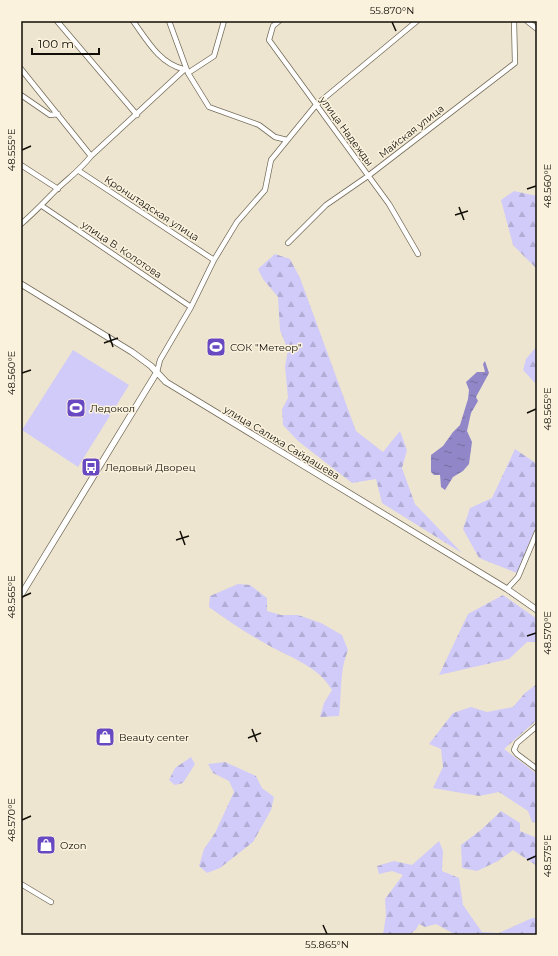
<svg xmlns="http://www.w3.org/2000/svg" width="558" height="956" viewBox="0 0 558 956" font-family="Montserrat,sans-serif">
  <defs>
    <pattern id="forest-firs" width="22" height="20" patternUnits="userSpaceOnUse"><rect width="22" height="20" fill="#d0cbf9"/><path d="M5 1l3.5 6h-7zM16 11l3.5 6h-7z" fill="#b2add4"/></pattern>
    <pattern id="water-ripples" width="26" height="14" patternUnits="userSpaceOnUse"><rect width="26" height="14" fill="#9187c8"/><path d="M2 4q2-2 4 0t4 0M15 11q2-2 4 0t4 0" fill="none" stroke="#756da0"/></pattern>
  </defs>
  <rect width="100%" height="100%" fill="#eee5d0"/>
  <!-- forest -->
  <path fill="url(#forest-firs)" d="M 514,191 L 537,196 L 537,269 L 513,245 L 501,200 Z
    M 275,254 L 290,259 L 300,278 L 356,431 L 383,452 L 400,431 L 407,450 L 402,468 L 415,504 L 462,553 L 382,503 L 376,479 L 352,483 L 298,441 L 283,425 L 282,409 L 288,398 L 285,366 L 288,350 L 280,330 L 278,297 L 263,279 L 258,269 Z
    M 537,346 L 537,385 L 523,370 L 526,359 Z
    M 515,449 L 537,464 L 537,524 L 517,573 L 479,558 L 463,529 L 470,508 L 492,498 Z
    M 238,584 L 250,585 L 267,598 L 267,611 L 281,615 L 298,615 L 321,623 L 342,635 L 348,650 C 339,672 342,693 339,716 L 320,717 L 324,703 L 332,690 C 318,666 291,658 268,645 C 248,634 228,621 209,607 L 210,596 Z
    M 503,595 L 537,619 L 537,642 L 527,642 L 509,659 L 439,675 L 468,614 Z
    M 537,684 L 537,720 L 504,749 L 537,774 L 537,823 L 532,822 L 528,811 L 499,792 L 479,796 L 433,788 L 443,767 L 441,749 L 429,744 L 453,713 L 471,707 L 487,712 L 513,707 L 525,693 Z
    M 191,757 L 195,764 L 183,783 L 175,785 L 169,780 L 175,768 Z
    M 225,762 L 256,776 L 262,788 L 274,797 L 271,810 L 253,842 L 220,868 L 207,873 L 199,866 L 204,849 L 215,833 L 234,792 L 229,781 L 213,773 L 208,764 Z
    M 501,811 L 520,823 L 520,831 L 537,838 L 537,866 L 513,850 L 498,861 L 477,871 L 462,868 L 461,845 L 482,829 Z
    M 439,841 L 443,851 L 442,871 L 459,878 L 463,905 L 482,932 L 499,933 L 532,918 L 537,918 L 537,935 L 456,935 L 436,924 L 425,927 L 419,924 C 413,939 398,935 383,935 L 386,915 L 385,899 L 403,875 L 392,871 L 379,874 L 377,866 L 394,861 L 412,865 Z"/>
  <!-- pitch -->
  <path fill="#d0cbf9" d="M 73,350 L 129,385 L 78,467 L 22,430 Z"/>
  <!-- water -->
  <path fill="url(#water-ripples)" d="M 485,361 L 489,373 L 476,397 L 478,401 L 471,413 L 467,431 L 472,442 L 469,464 L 463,471 L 453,477 L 445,490 L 441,487 L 440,475 L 434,475 L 431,472 L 431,455 L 443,446 L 453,432 L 460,425 L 468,399 L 469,390 L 466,382 L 477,372 L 485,372 L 483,364 Z"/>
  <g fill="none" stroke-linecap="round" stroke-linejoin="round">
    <defs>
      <path id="minor" d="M 57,21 L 137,115
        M 133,21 C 147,40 159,63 183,69
        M 169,21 L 188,73 L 209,107 L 259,125 L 275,137 L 287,140
        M 279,21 L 273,26 L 269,40 L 389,204 L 418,254
        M 527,21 L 537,29
        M 21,69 L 91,156
        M 188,73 L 214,56 L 224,21
        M 21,95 L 50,115 L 58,114
        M 21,165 L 58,189
        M 79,171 L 214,260
        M 42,206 L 191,307
        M 21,224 C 34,213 45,201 57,189 C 70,177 80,170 91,156 L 186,68
        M 288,243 L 326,205 L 368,176 L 515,63 L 514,21
        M 157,372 L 160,360 L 191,307 L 214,260 L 237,222 L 265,190 L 271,160 L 316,105 L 417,21
        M 507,589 L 518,577 L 537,532
        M 537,726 L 517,743 L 514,750 L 517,754 L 537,769
        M 21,884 L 51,902"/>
      <path id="tertiary" d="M 21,284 L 132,352 L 151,366 L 166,382 L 507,589 L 537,610
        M 21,595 L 157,372"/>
    </defs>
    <!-- minor casing -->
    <use href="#minor" stroke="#736b59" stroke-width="6"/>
    <!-- tertiary casing -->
    <use href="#tertiary" stroke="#736b59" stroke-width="7"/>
    <!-- minor -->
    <use href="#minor" stroke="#fff" stroke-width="4.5"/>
    <!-- tertiary -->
    <use href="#tertiary" stroke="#fff" stroke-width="5.5"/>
  </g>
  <!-- ticks -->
  <path fill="none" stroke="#110e07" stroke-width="1.5" d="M 392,22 L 396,31M 22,150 L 31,146M 527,189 L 536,186M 459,207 L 464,220M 455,215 L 468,211M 109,334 L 113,347M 104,343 L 118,338M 22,373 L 31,370M 527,413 L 536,409M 180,531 L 185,545M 176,540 L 189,536M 22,597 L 31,593M 527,636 L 536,633M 252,729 L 257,742M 248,738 L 261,733M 22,820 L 31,816M 527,860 L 536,856M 323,925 L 327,934"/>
  <!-- icons -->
  <defs>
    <symbol id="stadium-square" viewBox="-11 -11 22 22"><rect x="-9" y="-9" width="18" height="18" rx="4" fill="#6849c2" stroke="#fbf2de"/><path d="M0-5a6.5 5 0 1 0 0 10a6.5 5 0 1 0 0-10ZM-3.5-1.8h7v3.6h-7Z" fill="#fff"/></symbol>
    <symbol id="bus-square" viewBox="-11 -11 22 22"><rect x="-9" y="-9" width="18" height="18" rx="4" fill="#6849c2" stroke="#fbf2de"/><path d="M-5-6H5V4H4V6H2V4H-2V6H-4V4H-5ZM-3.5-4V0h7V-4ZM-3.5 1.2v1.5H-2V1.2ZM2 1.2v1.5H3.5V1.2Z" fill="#fff"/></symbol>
    <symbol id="shop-square" viewBox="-11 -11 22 22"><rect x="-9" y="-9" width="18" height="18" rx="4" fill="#6849c2" stroke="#fbf2de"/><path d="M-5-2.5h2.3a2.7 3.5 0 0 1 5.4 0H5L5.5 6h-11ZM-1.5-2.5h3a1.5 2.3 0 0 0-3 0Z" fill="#fff"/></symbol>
  </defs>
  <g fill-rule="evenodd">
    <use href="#stadium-square" x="205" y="336" width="22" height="22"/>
    <use href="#stadium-square" x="65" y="397" width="22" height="22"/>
    <use href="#bus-square" x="80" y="456" width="22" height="22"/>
    <use href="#shop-square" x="94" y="726" width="22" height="22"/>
    <use href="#shop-square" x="35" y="834" width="22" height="22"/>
  </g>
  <g text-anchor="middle" stroke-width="3" stroke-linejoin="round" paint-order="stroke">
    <!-- street labels -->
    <g font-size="10" fill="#110e07" stroke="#fbf2de">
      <text transform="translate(347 131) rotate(54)" y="4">улица Надежды</text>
      <text transform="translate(411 131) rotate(-38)" y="4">Майская улица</text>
      <text transform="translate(152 208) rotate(33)" y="4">Кронштадская улица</text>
      <text transform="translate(122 249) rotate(34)" y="4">улица В. Колотова</text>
      <text transform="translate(282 442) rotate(31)" y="4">улица Салиха Сайдашева</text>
    </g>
    <!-- poi labels -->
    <g font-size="10" fill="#110e07" stroke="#fbf2de" text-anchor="start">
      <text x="230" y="351">СОК "Метеор"</text>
      <text x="90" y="412">Ледокол</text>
      <text x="105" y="471">Ледовый Дворец</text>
      <text x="119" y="741">Beauty center</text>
      <text x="60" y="849">Ozon</text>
    </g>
  </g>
  <!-- border -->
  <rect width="558" height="956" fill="none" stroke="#fbf2de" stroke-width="44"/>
  <!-- scale -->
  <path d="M32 48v6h67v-6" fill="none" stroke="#110e07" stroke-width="2"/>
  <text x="38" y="48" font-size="12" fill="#110e07" stroke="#fbf2de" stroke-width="3" paint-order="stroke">100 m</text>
  <rect x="22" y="22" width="514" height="912" fill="none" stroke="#110e07" stroke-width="1.5"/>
  <g font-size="10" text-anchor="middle" fill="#110e07">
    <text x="392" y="14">55.870°N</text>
    <text transform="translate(11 150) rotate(-90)" y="4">48.555°E</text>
    <text transform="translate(547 186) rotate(-90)" y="4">48.560°E</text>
    <text transform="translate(11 373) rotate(-90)" y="4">48.560°E</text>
    <text transform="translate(547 409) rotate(-90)" y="4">48.565°E</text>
    <text transform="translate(11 597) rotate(-90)" y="4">48.565°E</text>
    <text transform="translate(547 633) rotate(-90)" y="4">48.570°E</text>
    <text transform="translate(11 820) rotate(-90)" y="4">48.570°E</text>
    <text transform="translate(547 856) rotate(-90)" y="4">48.575°E</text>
    <text x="327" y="948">55.865°N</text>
  </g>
</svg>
